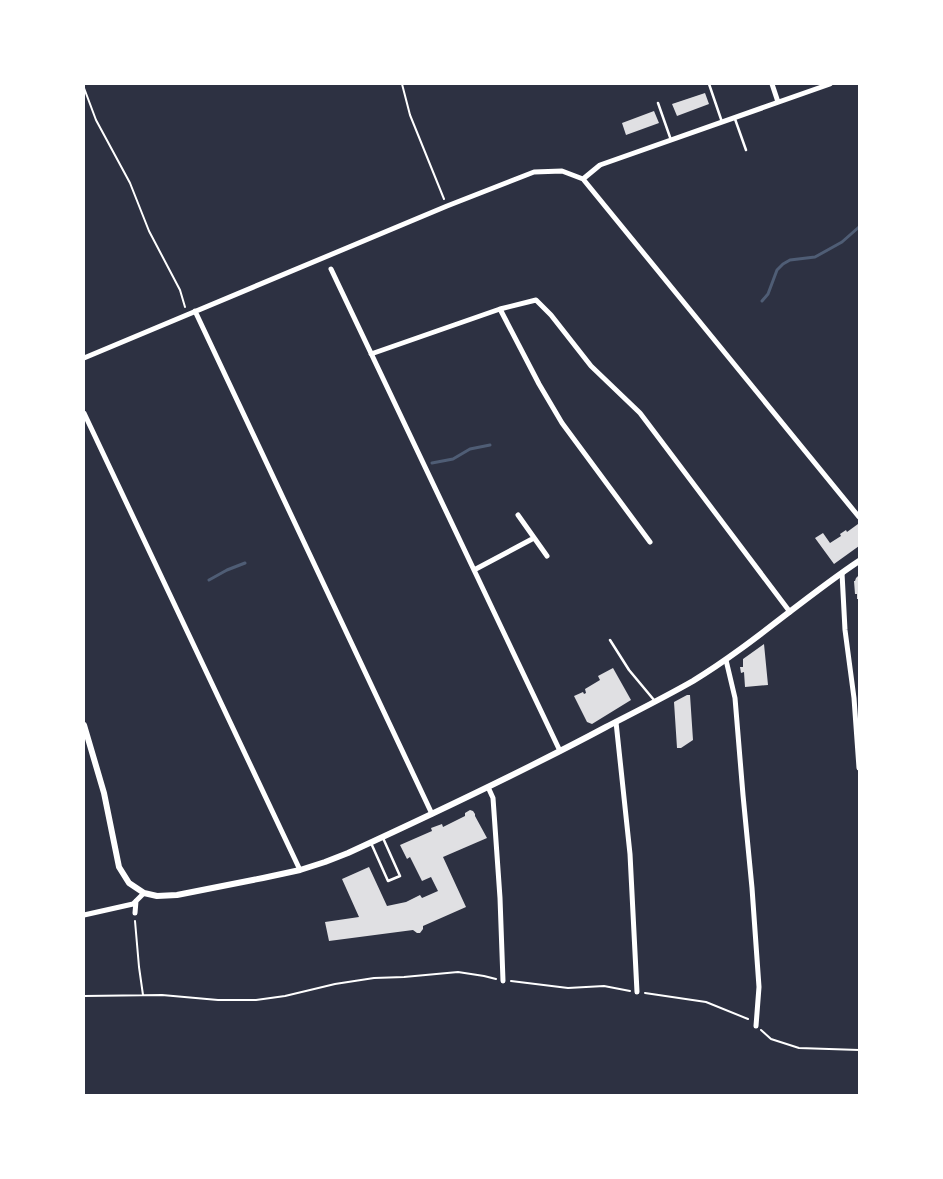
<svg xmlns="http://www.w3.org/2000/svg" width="943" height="1179" viewBox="0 0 943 1179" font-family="'Roboto Serif',serif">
  <rect width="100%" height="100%" fill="#2d3142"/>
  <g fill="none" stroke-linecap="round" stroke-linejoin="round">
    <!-- stream -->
    <path stroke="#4f5d75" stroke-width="3" d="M 762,301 L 768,294 L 777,270 L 783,264 L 790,260 L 815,257 L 842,242 L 859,227
      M 432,463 L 453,459 L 470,449 L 490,445
      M 209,580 L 227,570 L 245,563"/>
  </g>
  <!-- building -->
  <path fill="#e0e0e3" d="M 705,93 L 709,104 L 677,116 L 672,104 Z
    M 654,111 L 659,123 L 626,135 L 622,123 Z
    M 858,524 L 859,526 L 859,546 L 834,564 L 815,538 L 823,533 L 830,543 L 841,536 L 840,534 L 846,530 L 847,532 Z
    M 859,575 L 859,599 L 857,599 L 857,594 L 855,594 L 854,581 L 855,581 L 856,578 Z
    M 764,644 L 768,685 L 745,687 L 744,672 L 741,673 L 740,667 L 743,667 L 743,659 Z
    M 613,668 L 631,700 L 592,724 L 587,722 L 574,696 L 583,692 L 584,694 L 586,693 L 585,689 L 600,680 L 598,676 Z
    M 687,695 L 690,695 L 693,740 L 681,748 L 677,748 L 674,702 Z
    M 470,810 L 473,811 L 475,814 L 475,816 L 487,838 L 443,857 L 466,907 L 423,926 L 423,929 L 420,933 L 417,933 L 413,930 L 329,941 L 325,922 L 359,917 L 342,879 L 369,867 L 387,906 L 406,902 L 420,895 L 422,898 L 438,891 L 431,877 L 422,881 L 410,857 L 407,859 L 400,845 L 432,831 L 431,828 L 442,824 L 443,827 L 465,816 L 465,813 Z"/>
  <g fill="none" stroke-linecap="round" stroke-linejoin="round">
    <!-- path -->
    <path stroke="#fff" stroke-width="2" d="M 402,84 L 410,115 L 444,199
      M 84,88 L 96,120 L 130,183 L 149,231 L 180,290 L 185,307
      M 135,921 L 139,967 L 143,995
      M 511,981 L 568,988 L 604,986 L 630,991
      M 645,993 L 706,1002 L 748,1019
      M 84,996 L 162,995 L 218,1000 L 256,1000 L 285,996 L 335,984 L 374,978 L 404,977 L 458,972 L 484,976 L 496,979
      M 761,1030 L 771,1039 L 799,1048 L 859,1050"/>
    <!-- service -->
    <path stroke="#fff" stroke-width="2.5" d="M 709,84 L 722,122
      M 658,103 L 671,140
      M 735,119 L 746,150
      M 610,640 L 629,670 L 654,700
      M 371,843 L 388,881 L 400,876 L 383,838"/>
    <!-- minor -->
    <path stroke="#fff" stroke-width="5" d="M 772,84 L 778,102
      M 583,179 L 600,165 L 830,84
      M 331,269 L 560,751
      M 500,309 L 539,384 L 562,423 L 650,542
      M 195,311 L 432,814
      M 371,354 L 500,309 L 536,300 L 551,315 L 591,366 L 640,413 L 790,612
      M 84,358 L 447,206 L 534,172 L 562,171 L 583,179 L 859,517
      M 84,413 L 300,870
      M 518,515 L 547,556
      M 474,570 L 534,538
      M 842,573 L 845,630 L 854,698 L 859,768
      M 726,660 L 735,698 L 743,795 L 752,888 L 759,987 L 756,1026
      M 616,722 L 630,854 L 637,992
      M 488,787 L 493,798 L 500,898 L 503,981
      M 135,913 L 136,901
      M 84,915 L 133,904 L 144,893"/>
    <!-- tertiary -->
    <path stroke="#fff" stroke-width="6" d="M 84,725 L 104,793 L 119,867 L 129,883 L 144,893 L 157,896 L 177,895 L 263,878 L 300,870 L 325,862 L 348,853 C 435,813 522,772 606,727 C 635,712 665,697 693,681 C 752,645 802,599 859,561"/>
  </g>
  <!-- border -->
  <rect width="943" height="1179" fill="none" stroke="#ffffff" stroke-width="170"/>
</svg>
